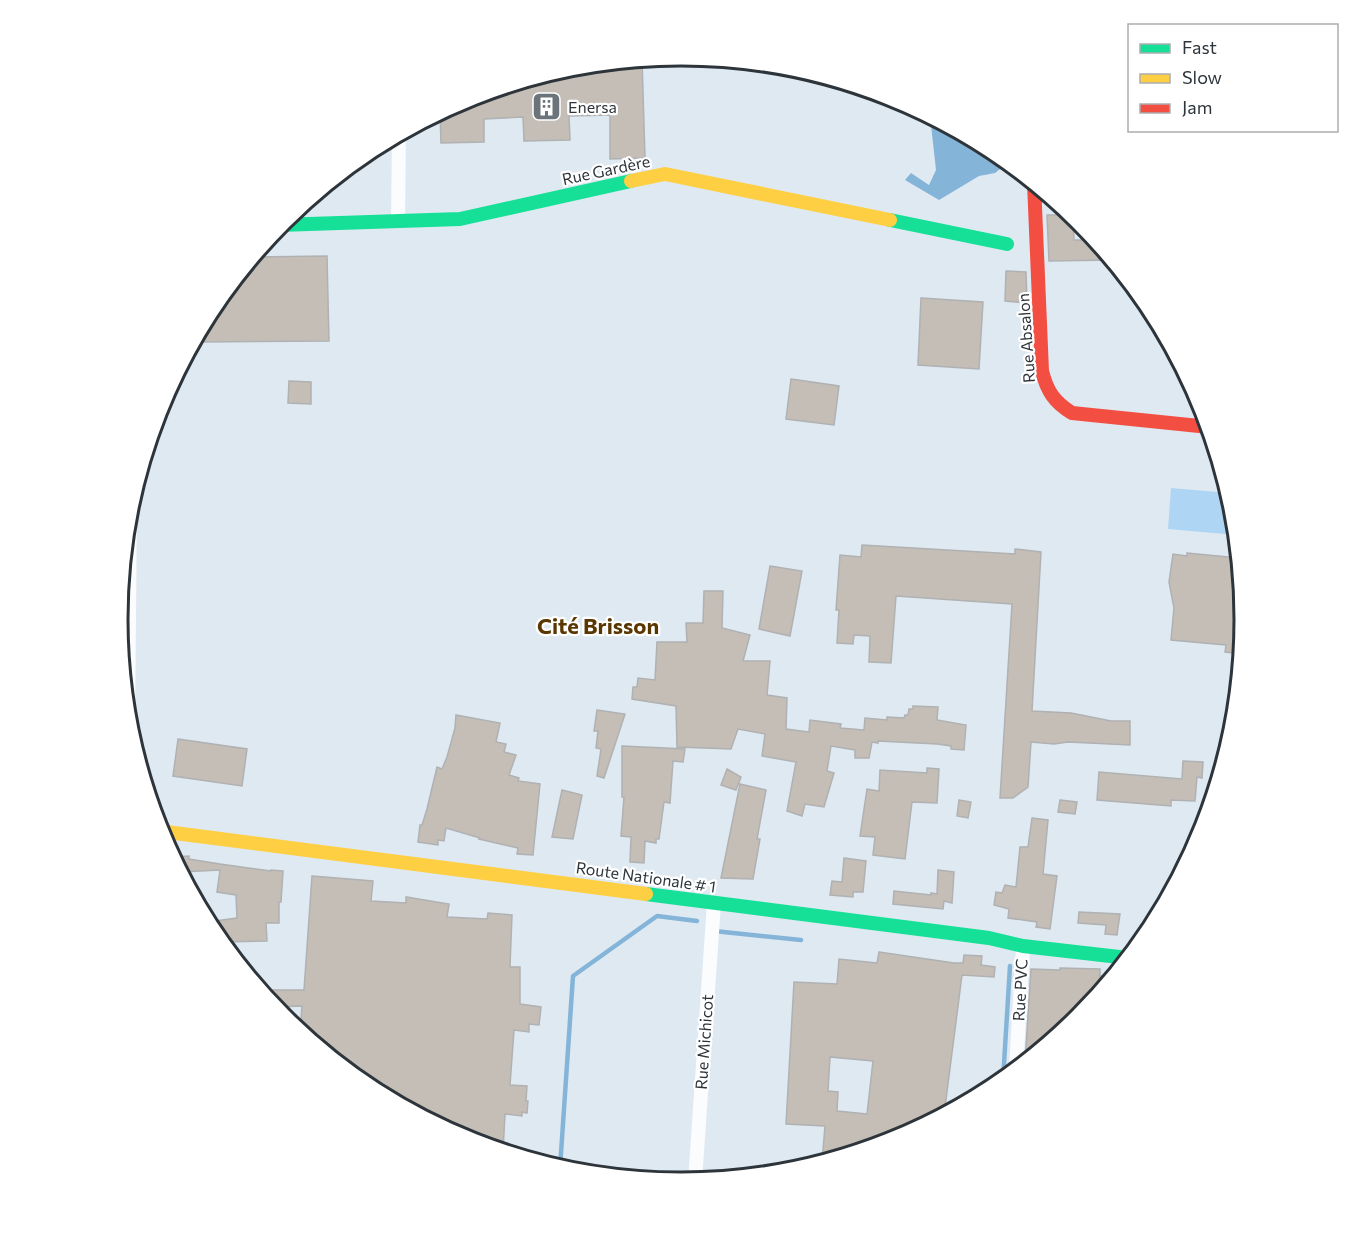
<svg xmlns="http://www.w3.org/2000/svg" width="1362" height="1238" viewBox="0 0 1362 1238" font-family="Commissioner,sans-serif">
  <rect width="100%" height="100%" fill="#dfe9f2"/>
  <!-- green -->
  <path fill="#afd5f4" d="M 1171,488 L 1229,493 L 1234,509 L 1236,535 L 1168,529 Z"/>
  <!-- water -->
  <path fill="#85b4d9" d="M 930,116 L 994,151 L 1009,162 L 995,173 L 979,176 L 939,200 L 905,180 L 911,173 L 929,185 L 936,170 Z"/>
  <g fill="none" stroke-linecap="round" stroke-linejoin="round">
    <!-- stream -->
    <path stroke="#85b4d9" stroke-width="4.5" d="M 714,931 L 801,940
      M 1003,1080 L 1010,966
      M 560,1168 L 573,976 L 657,916 L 697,921"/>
  </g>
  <!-- building -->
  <path fill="#c4beb7" stroke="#b0b1b2" stroke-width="1.5" fill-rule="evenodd" d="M 642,59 L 645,158 L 610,159 L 610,115 L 569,116 L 570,140 L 524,141 L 523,117 L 484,119 L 484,142 L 441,143 L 440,112 L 466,98 L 571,66 Z
    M 1047,215 L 1073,215 L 1074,240 L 1096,240 L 1112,260 L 1049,261 Z
    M 327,256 L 329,341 L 199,342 L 199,331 L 213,306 L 253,257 Z
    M 1006,271 L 1026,272 L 1027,303 L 1005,301 Z
    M 921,298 L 983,302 L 979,369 L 918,365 Z
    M 791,379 L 839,386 L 834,425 L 786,419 Z
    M 289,381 L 311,382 L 311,404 L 288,403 Z
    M 862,545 L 1015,554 L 1015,549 L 1041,552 L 1032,711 L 1071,713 L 1111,721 L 1130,721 L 1130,745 L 1068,742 L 1054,744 L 1031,742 L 1028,787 L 1013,798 L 1000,798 L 1012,604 L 896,596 L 891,663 L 869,662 L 870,636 L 854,635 L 853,644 L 837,643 L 839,610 L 836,610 L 840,555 L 861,557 Z
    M 1187,553 L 1238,558 L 1244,619 L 1241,654 L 1225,652 L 1226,645 L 1171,640 L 1174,608 L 1169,582 L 1173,554 L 1187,556 Z
    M 770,566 L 802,571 L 790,636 L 759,629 Z
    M 704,591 L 723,591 L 722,628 L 750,635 L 743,661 L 770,661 L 767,695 L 787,698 L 786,729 L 809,732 L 810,720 L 841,724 L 840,728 L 864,730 L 865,718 L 887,720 L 887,717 L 904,718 L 905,715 L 908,715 L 909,709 L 913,709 L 913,706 L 938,707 L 937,720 L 966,725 L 964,750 L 951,749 L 951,746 L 937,744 L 878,741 L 878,743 L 872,742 L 869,758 L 855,758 L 855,750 L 831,746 L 827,771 L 834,773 L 824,807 L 805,804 L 802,816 L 787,811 L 796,762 L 762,756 L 765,734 L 738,729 L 731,749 L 677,747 L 676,706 L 632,699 L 633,687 L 637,687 L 638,678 L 655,680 L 657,642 L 687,642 L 686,623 L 703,623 Z
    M 597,710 L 625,714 L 604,778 L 597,776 L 601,749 L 596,748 L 598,731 L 594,731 Z
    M 456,715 L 500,723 L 496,742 L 506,744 L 504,752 L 516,755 L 509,775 L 519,778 L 518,781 L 540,784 L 533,855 L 517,854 L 518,848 L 479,839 L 480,838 L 446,828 L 444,841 L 438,840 L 438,845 L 418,842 L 420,825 L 422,825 L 427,809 L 437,767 L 442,769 L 447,757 L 455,728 Z
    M 178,739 L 247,749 L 242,786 L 173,776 Z
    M 622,746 L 685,749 L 683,762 L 673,761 L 670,803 L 664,802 L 659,839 L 656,839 L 656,843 L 645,841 L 644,863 L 630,862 L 631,837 L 621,836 L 624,797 L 622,797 Z
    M 1183,761 L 1203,762 L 1202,778 L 1197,777 L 1195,801 L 1171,800 L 1171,806 L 1097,800 L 1099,772 L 1182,779 Z
    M 927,768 L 939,769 L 937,803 L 912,802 L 905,859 L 873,855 L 875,837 L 860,836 L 867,789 L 879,791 L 880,770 L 927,773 Z
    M 727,769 L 741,777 L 736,790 L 721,785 Z
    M 740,784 L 766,790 L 757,839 L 760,839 L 753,879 L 721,878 Z
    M 562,790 L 582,795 L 573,839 L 552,837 Z
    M 959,800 L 971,802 L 968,818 L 957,816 Z
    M 1060,800 L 1077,802 L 1075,814 L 1058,812 Z
    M 1032,818 L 1048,820 L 1043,874 L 1057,876 L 1050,929 L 1036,927 L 1037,922 L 1008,918 L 1009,909 L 994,905 L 996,892 L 1002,893 L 1005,885 L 1016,887 L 1020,847 L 1028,847 Z
    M 189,856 L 189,859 L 220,864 L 271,871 L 271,870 L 283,871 L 281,902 L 279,902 L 279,923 L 266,923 L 267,941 L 220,942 L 207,922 L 237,918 L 236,895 L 217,892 L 220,870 L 181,872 L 173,857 Z
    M 844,858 L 866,861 L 863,892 L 853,892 L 853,897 L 830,895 L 832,881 L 842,882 Z
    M 938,870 L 954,872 L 952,903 L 944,901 L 943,909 L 893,904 L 894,891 L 931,895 L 931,893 L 937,894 Z
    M 312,876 L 373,881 L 371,901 L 406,903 L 406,897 L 449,904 L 447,917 L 487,919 L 488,913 L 512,915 L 510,967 L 520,967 L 520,1004 L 541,1007 L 539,1025 L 529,1024 L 529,1032 L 514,1030 L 510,1085 L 527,1086 L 526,1101 L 528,1101 L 527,1113 L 522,1112 L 522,1116 L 505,1114 L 503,1151 L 465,1139 L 368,1087 L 300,1032 L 302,1006 L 274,1007 L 260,990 L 304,990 Z
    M 1079,912 L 1120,914 L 1117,935 L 1105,934 L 1106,925 L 1078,923 Z
    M 879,952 L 954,963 L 963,963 L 964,955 L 982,956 L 981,965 L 995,967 L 994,977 L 962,975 L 944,1115 L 896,1140 L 822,1162 L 825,1126 L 786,1124 L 794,982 L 837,984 L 839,959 L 877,963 ZM 830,1057 L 873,1061 L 867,1114 L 837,1111 L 838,1092 L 828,1091 Z
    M 1060,968 L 1100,969 L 1100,976 L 1113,976 L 1079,1018 L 1025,1062 L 1031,969 L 1060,970 Z"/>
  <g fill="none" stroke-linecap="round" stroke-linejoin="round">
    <!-- street -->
    <path stroke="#fafcfd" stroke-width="14" d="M 398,220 L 399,134
      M 128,729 L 130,504
      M 1016,1070 L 1023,946
      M 695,1181 L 714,903"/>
    <!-- fast -->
    <path stroke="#16e098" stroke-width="14" d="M 890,220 L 1007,244
      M 279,225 L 460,219 L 631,181
      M 646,894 L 989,938 L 1023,946 L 1128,958"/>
    <!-- slow -->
    <path stroke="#ffcf43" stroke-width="14" d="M 631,181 L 665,174 L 890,220
      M 159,831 L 646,894"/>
    <!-- jam -->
    <path stroke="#f24e42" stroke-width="14" d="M 1034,183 L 1042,371 C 1047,391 1054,402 1072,413 L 1209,427"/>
  </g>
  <!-- icons -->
  <defs>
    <symbol id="building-square" viewBox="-11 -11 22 22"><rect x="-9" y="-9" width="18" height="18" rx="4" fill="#6b747b" stroke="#fff"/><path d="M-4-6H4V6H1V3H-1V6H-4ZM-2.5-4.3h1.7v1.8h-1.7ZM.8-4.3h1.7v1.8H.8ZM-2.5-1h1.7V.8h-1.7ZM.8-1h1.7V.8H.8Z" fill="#fff"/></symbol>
  </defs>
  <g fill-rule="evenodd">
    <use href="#building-square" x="530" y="90" width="33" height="33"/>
  </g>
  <g text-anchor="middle" stroke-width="4.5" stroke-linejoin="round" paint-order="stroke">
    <!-- poi labels -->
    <g font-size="16" fill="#2d353b" stroke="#fff" text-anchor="start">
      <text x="568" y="113">Enersa</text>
    </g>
    <!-- street labels -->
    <g font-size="16" fill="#2d353b" stroke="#fff">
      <text transform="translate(606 170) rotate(-12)" y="6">Rue Gardère</text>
      <text transform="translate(1026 338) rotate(-94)" y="6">Rue Absalon</text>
      <text transform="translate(646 877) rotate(8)" y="6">Route Nationale # 1</text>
      <text transform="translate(1020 990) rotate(-87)" y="6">Rue PVC</text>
      <text transform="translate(704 1042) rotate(-86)" y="6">Rue Michicot</text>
    </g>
    <!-- district labels -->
    <g font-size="22" font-weight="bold" fill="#5a3700" stroke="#fff">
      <text x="598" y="634">Cité Brisson</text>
    </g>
  </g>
  <!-- crop -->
  <path d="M0 0H1362V1238H0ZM128 619a553 553 0 1 1 1106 0a553 553 0 1 1-1106 0Z" fill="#fff" fill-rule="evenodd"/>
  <path fill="none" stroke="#2d353b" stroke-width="3" d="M128 619a553 553 0 1 1 1106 0a553 553 0 1 1-1106 0Z"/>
  <!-- legend -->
  <rect x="1128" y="24" width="210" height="108" fill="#ffffff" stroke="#abaeb1" stroke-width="1.5"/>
  <rect x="1140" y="44" width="30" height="9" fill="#16e098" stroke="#abaeb1" stroke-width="1.5"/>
  <text x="1182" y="54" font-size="18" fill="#2d353b">Fast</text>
  <rect x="1140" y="74" width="30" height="9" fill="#ffcf43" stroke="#abaeb1" stroke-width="1.5"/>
  <text x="1182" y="84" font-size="18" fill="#2d353b">Slow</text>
  <rect x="1140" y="104" width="30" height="9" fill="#f24e42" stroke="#abaeb1" stroke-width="1.5"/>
  <text x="1182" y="114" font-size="18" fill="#2d353b">Jam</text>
</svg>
